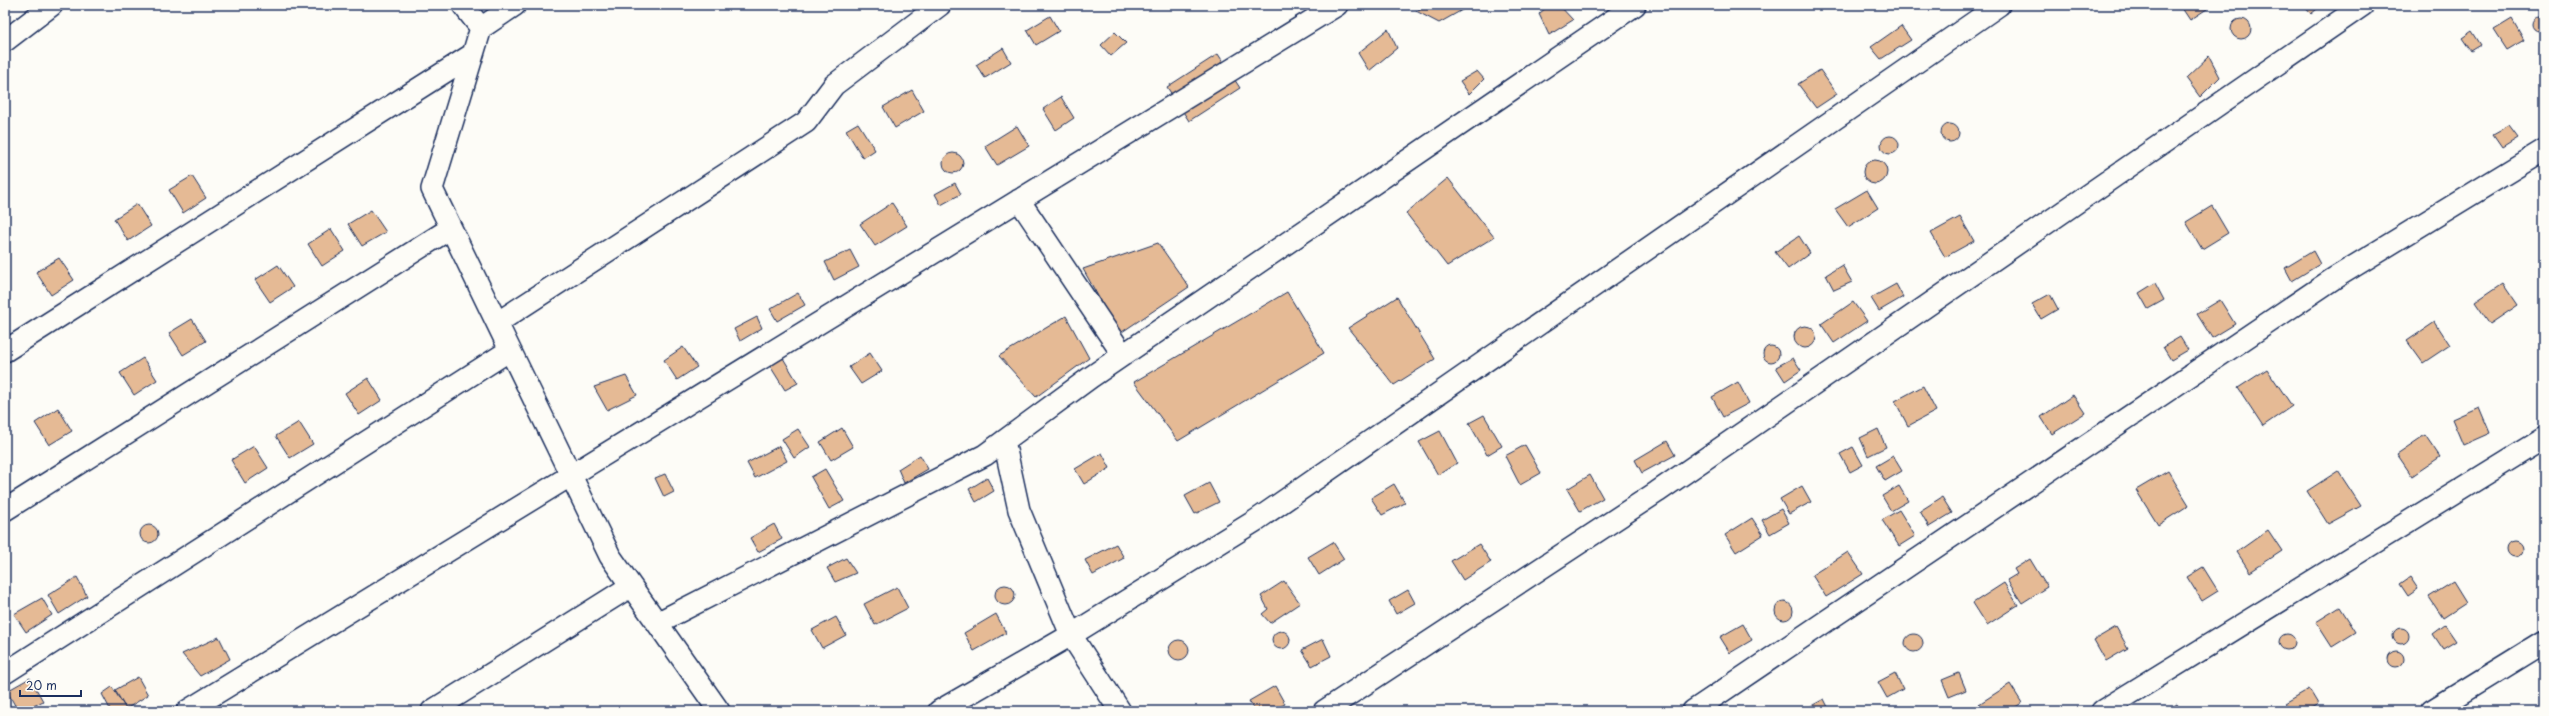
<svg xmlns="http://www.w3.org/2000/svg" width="2549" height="716" viewBox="0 0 2549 716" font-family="'Playpen Sans',sans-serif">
  <rect width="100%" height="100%" fill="#fdfcf7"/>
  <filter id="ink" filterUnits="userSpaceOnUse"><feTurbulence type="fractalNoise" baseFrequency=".025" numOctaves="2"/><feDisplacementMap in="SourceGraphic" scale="8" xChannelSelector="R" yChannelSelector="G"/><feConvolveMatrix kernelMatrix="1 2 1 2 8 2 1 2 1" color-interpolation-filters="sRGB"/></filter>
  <g filter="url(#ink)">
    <!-- building -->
    <path fill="#e5ba95" stroke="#1b2f5e" d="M 1428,5 L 1471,5 L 1439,23 L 1416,11 Z
      M 1549,5 L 1559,5 L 1573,20 L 1549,35 L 1539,14 Z
      M 2180,5 L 2213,5 L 2190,20 Z
      M 2303,5 L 2322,5 L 2311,14 Z
      M 1050,16 L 1059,31 L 1036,45 L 1027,30 Z
      M2532 24a7 7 0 1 1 14 0a7 7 0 1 1-14 0Z
      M2231 29a10 10 0 1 1 20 0a10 10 0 1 1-20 0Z
      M 2512,19 L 2524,40 L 2507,50 L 2494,30 Z
      M 1901,26 L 1911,40 L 1881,59 L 1871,47 Z
      M 1388,29 L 1397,48 L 1369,71 L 1358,53 Z
      M 2472,31 L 2481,45 L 2471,51 L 2462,38 Z
      M 1115,32 L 1126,43 L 1111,56 L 1101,45 Z
      M 1003,48 L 1011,62 L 985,78 L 976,65 Z
      M 1218,54 L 1240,88 L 1189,121 L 1167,87 Z
      M 2209,56 L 2220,77 L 2200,97 L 2186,78 Z
      M 1820,70 L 1837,94 L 1816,108 L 1798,84 Z
      M 1477,71 L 1484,79 L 1469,94 L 1460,81 Z
      M 912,90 L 924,111 L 895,128 L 883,107 Z
      M 1061,97 L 1074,118 L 1056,130 L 1043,109 Z
      M 858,123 L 875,150 L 863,158 L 846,130 Z
      M1941 133a9 9 0 1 1 18 0a9 9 0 1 1-18 0Z
      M 2509,125 L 2518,137 L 2502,147 L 2493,134 Z
      M 1017,126 L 1029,146 L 997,165 L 985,146 Z
      M1881 145a9 9 0 1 1 18 0a9 9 0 1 1-18 0Z
      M943 163a10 10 0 1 1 20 0a10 10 0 1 1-20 0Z
      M1863 172a12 12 0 1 1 24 0a12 12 0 1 1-24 0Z
      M 192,176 L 206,198 L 183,213 L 169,190 Z
      M 1448,178 L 1494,237 L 1447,266 L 1406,213 Z
      M 955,183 L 961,194 L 941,205 L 935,194 Z
      M 1867,190 L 1878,208 L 1848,227 L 1835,209 Z
      M 892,203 L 907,226 L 875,246 L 860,224 Z
      M 137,204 L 151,226 L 128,241 L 114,219 Z
      M 2212,206 L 2228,233 L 2202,249 L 2186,222 Z
      M 371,210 L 386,232 L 362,246 L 348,224 Z
      M 1960,217 L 1974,241 L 1945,257 L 1931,233 Z
      M 331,229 L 345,251 L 322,266 L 308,244 Z
      M 1799,236 L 1810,253 L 1788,269 L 1775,252 Z
      M 1158,243 L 1189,287 L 1119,334 L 1083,269 Z
      M 850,250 L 859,267 L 834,280 L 825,262 Z
      M 2313,251 L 2320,264 L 2292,281 L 2285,268 Z
      M 59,258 L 74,280 L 51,295 L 36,272 Z
      M 278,265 L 293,287 L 270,302 L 255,280 Z
      M 1842,265 L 1852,282 L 1834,290 L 1826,275 Z
      M 2155,283 L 2164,300 L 2148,309 L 2139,293 Z
      M 2503,283 L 2518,305 L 2490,324 L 2475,302 Z
      M 1896,284 L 1903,297 L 1879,311 L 1871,298 Z
      M 1287,292 L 1324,353 L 1178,441 L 1134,382 Z
      M 798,293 L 805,305 L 777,321 L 770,309 Z
      M 2050,294 L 2058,309 L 2041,319 L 2032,304 Z
      M 1397,297 L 1435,359 L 1394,385 L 1348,328 Z
      M 2220,300 L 2235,324 L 2212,338 L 2197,314 Z
      M 1853,302 L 1867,321 L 1834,343 L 1821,324 Z
      M 1066,316 L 1089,358 L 1036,397 L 999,356 Z
      M 757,317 L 762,328 L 740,341 L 734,329 Z
      M 192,319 L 206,341 L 183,355 L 169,333 Z
      M 2435,322 L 2450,345 L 2423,363 L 2407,341 Z
      M1794 337a11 11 0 1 1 22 0a11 11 0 1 1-22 0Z
      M 2180,337 L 2188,350 L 2171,360 L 2163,347 Z
      M1763 354a8 8 0 1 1 16 0a8 8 0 1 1-16 0Z
      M 683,347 L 697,367 L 677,380 L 664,360 Z
      M 870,353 L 882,371 L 861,384 L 849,367 Z
      M 143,358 L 157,380 L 134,395 L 120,373 Z
      M 783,358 L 798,383 L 785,390 L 770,366 Z
      M 1793,358 L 1801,370 L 1785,381 L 1776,367 Z
      M 2267,369 L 2292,406 L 2263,426 L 2238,388 Z
      M 626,376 L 637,395 L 607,410 L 594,387 Z
      M 368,378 L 382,400 L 359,415 L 345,393 Z
      M 1738,382 L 1749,403 L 1723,417 L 1712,397 Z
      M 1923,386 L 1936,411 L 1908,426 L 1895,401 Z
      M 2073,395 L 2085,413 L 2052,434 L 2041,417 Z
      M 2479,407 L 2490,433 L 2463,445 L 2452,419 Z
      M 58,408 L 72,431 L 49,445 L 35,423 Z
      M 1484,415 L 1502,446 L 1487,455 L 1469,423 Z
      M 299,422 L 313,444 L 290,458 L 276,436 Z
      M 842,428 L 853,447 L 831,460 L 820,442 Z
      M 798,429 L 810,447 L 794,458 L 782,439 Z
      M 1878,429 L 1886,447 L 1868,456 L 1860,438 Z
      M 1440,431 L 1457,463 L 1438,475 L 1419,442 Z
      M 2425,435 L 2440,457 L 2412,476 L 2397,454 Z
      M 1667,441 L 1675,455 L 1642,473 L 1635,460 Z
      M 1525,445 L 1541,473 L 1520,485 L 1505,456 Z
      M 254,446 L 268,468 L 245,483 L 231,460 Z
      M 779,446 L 787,461 L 755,478 L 747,463 Z
      M 1853,447 L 1863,465 L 1850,472 L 1840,454 Z
      M 1102,453 L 1110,468 L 1084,484 L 1075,469 Z
      M 920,455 L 928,469 L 904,483 L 898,469 Z
      M 1893,456 L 1902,471 L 1885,481 L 1876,466 Z
      M 825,469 L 844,501 L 829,509 L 811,477 Z
      M 2168,471 L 2189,505 L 2158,525 L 2136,490 Z
      M 2338,471 L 2361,506 L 2328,524 L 2307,491 Z
      M 665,474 L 674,492 L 664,497 L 655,478 Z
      M 1590,475 L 1603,498 L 1580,511 L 1567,489 Z
      M 987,478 L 994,491 L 976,502 L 969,489 Z
      M 1209,483 L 1219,502 L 1195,514 L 1185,496 Z
      M 1394,484 L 1405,503 L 1382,515 L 1371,498 Z
      M 1802,486 L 1811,502 L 1789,514 L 1780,499 Z
      M 1899,486 L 1908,501 L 1891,511 L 1882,496 Z
      M 1942,497 L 1952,513 L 1929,527 L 1920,511 Z
      M 1781,509 L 1789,523 L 1770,534 L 1762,520 Z
      M 1899,510 L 1915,536 L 1899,546 L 1882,520 Z
      M 1752,518 L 1763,535 L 1736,552 L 1725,535 Z
      M 774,524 L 782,539 L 758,552 L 750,538 Z
      M140 534a9 9 0 1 1 18 0a9 9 0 1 1-18 0Z
      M 2268,530 L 2282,551 L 2250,572 L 2237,552 Z
      M2507 549a8 8 0 1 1 16 0a8 8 0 1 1-16 0Z
      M 1333,542 L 1344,559 L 1319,575 L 1308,557 Z
      M 1116,544 L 1124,558 L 1093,575 L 1085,560 Z
      M 1479,544 L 1491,562 L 1463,580 L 1451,561 Z
      M 1848,552 L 1863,574 L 1826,597 L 1812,575 Z
      M 846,558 L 856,573 L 835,582 L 827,568 Z
      M 2030,559 L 2047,587 L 2022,603 L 2007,580 L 2017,574 L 2014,569 Z
      M 2203,567 L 2218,591 L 2202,601 L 2187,577 Z
      M 77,577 L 87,596 L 59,614 L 48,595 Z
      M 2410,577 L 2418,589 L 2408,596 L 2400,584 Z
      M 1284,581 L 1300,603 L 1270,623 L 1262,614 L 1268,609 L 1261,596 Z
      M 2453,582 L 2466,603 L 2443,618 L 2429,597 Z
      M 2004,583 L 2018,605 L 1987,625 L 1973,603 Z
      M995 595a10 10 0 1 1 20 0a10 10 0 1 1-20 0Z
      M 897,587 L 908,608 L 875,625 L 864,604 Z
      M 1408,590 L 1415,603 L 1396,614 L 1389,601 Z
      M 42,598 L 52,615 L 26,632 L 14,614 Z
      M1775 611a9 9 0 1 1 18 0a9 9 0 1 1-18 0Z
      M 2340,607 L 2356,632 L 2332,647 L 2316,622 Z
      M 996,614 L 1006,633 L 974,651 L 964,633 Z
      M 836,617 L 846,635 L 822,648 L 812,630 Z
      M 1743,624 L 1752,640 L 1730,653 L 1720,637 Z
      M 2445,625 L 2456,641 L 2443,649 L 2433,634 Z
      M 2116,627 L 2128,648 L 2106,661 L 2094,640 Z
      M2393 636a8 8 0 1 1 16 0a8 8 0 1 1-16 0Z
      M1272 640a9 9 0 1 1 18 0a9 9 0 1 1-18 0Z
      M2279 642a8 8 0 1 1 16 0a8 8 0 1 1-16 0Z
      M1905 643a9 9 0 1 1 18 0a9 9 0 1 1-18 0Z
      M 219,637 L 230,659 L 200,676 L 182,654 Z
      M 1323,639 L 1331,656 L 1312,666 L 1302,650 Z
      M1169 650a10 10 0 1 1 20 0a10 10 0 1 1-20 0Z
      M2388 659a8 8 0 1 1 16 0a8 8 0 1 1-16 0Z
      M 1895,673 L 1903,689 L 1887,698 L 1878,682 Z
      M 1959,673 L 1966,690 L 1949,697 L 1942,680 Z
      M 138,677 L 148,695 L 126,709 L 115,690 Z
      M 30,678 L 43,701 L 25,711 L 18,711 L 7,691 Z
      M 2010,684 L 2022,703 L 2009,711 L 1984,711 L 1979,704 Z
      M 1275,686 L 1285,704 L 1272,711 L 1255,711 L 1249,701 Z
      M 112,687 L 126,709 L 124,711 L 111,711 L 102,694 Z
      M 2309,689 L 2318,704 L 2306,711 L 2290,711 L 2285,703 Z
      M 1824,699 L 1830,711 L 1802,711 Z
      M 2177,704 L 2181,711 L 2166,711 Z"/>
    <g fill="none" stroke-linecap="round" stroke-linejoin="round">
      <defs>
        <path id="street" d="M 463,5 L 481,28 L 432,189 L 610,556 L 719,711
          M 481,28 L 515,5
          M 5,41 L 52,5
          M 1019,200 L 1123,355
          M 497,323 L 806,122 L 834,85 L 940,5
          M 5,351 L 473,54
          M 1004,441 L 1019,510 L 1071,635 L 1120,711
          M 5,510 L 451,228
          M 657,623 L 985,455 L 1091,377 L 1635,5
          M 5,673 L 510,350
          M 187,711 L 1337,5
          M 432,711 L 631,586
          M 939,711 L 1071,635 L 1255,521 L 1999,5
          M 1324,711 L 1657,492 L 2363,5
          M 1693,711 L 2333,279 L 2544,150
          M 2102,711 L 2544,438"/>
        <path id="secondary" d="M 2432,711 L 2544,642"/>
      </defs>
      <!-- street casing -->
      <use href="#street" stroke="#1b2f5e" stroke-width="24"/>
      <!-- secondary casing -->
      <use href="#secondary" stroke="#1b2f5e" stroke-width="25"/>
      <!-- street -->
      <use href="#street" stroke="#fdfcf7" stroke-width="21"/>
      <!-- secondary -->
      <use href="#secondary" stroke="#fdfcf7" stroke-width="22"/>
    </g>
  </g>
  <!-- margin -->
  <rect width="2549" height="716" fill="none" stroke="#fdfcf7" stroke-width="20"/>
  <rect x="10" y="10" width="2529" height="696" fill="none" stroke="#1b2f5e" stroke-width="1.5" filter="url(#ink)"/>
  <!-- scale -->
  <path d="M20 690v6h61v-6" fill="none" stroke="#1b2f5e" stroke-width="2"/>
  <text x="26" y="690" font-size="12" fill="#1b2f5e" stroke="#fdfcf7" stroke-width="3" paint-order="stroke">20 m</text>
</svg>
